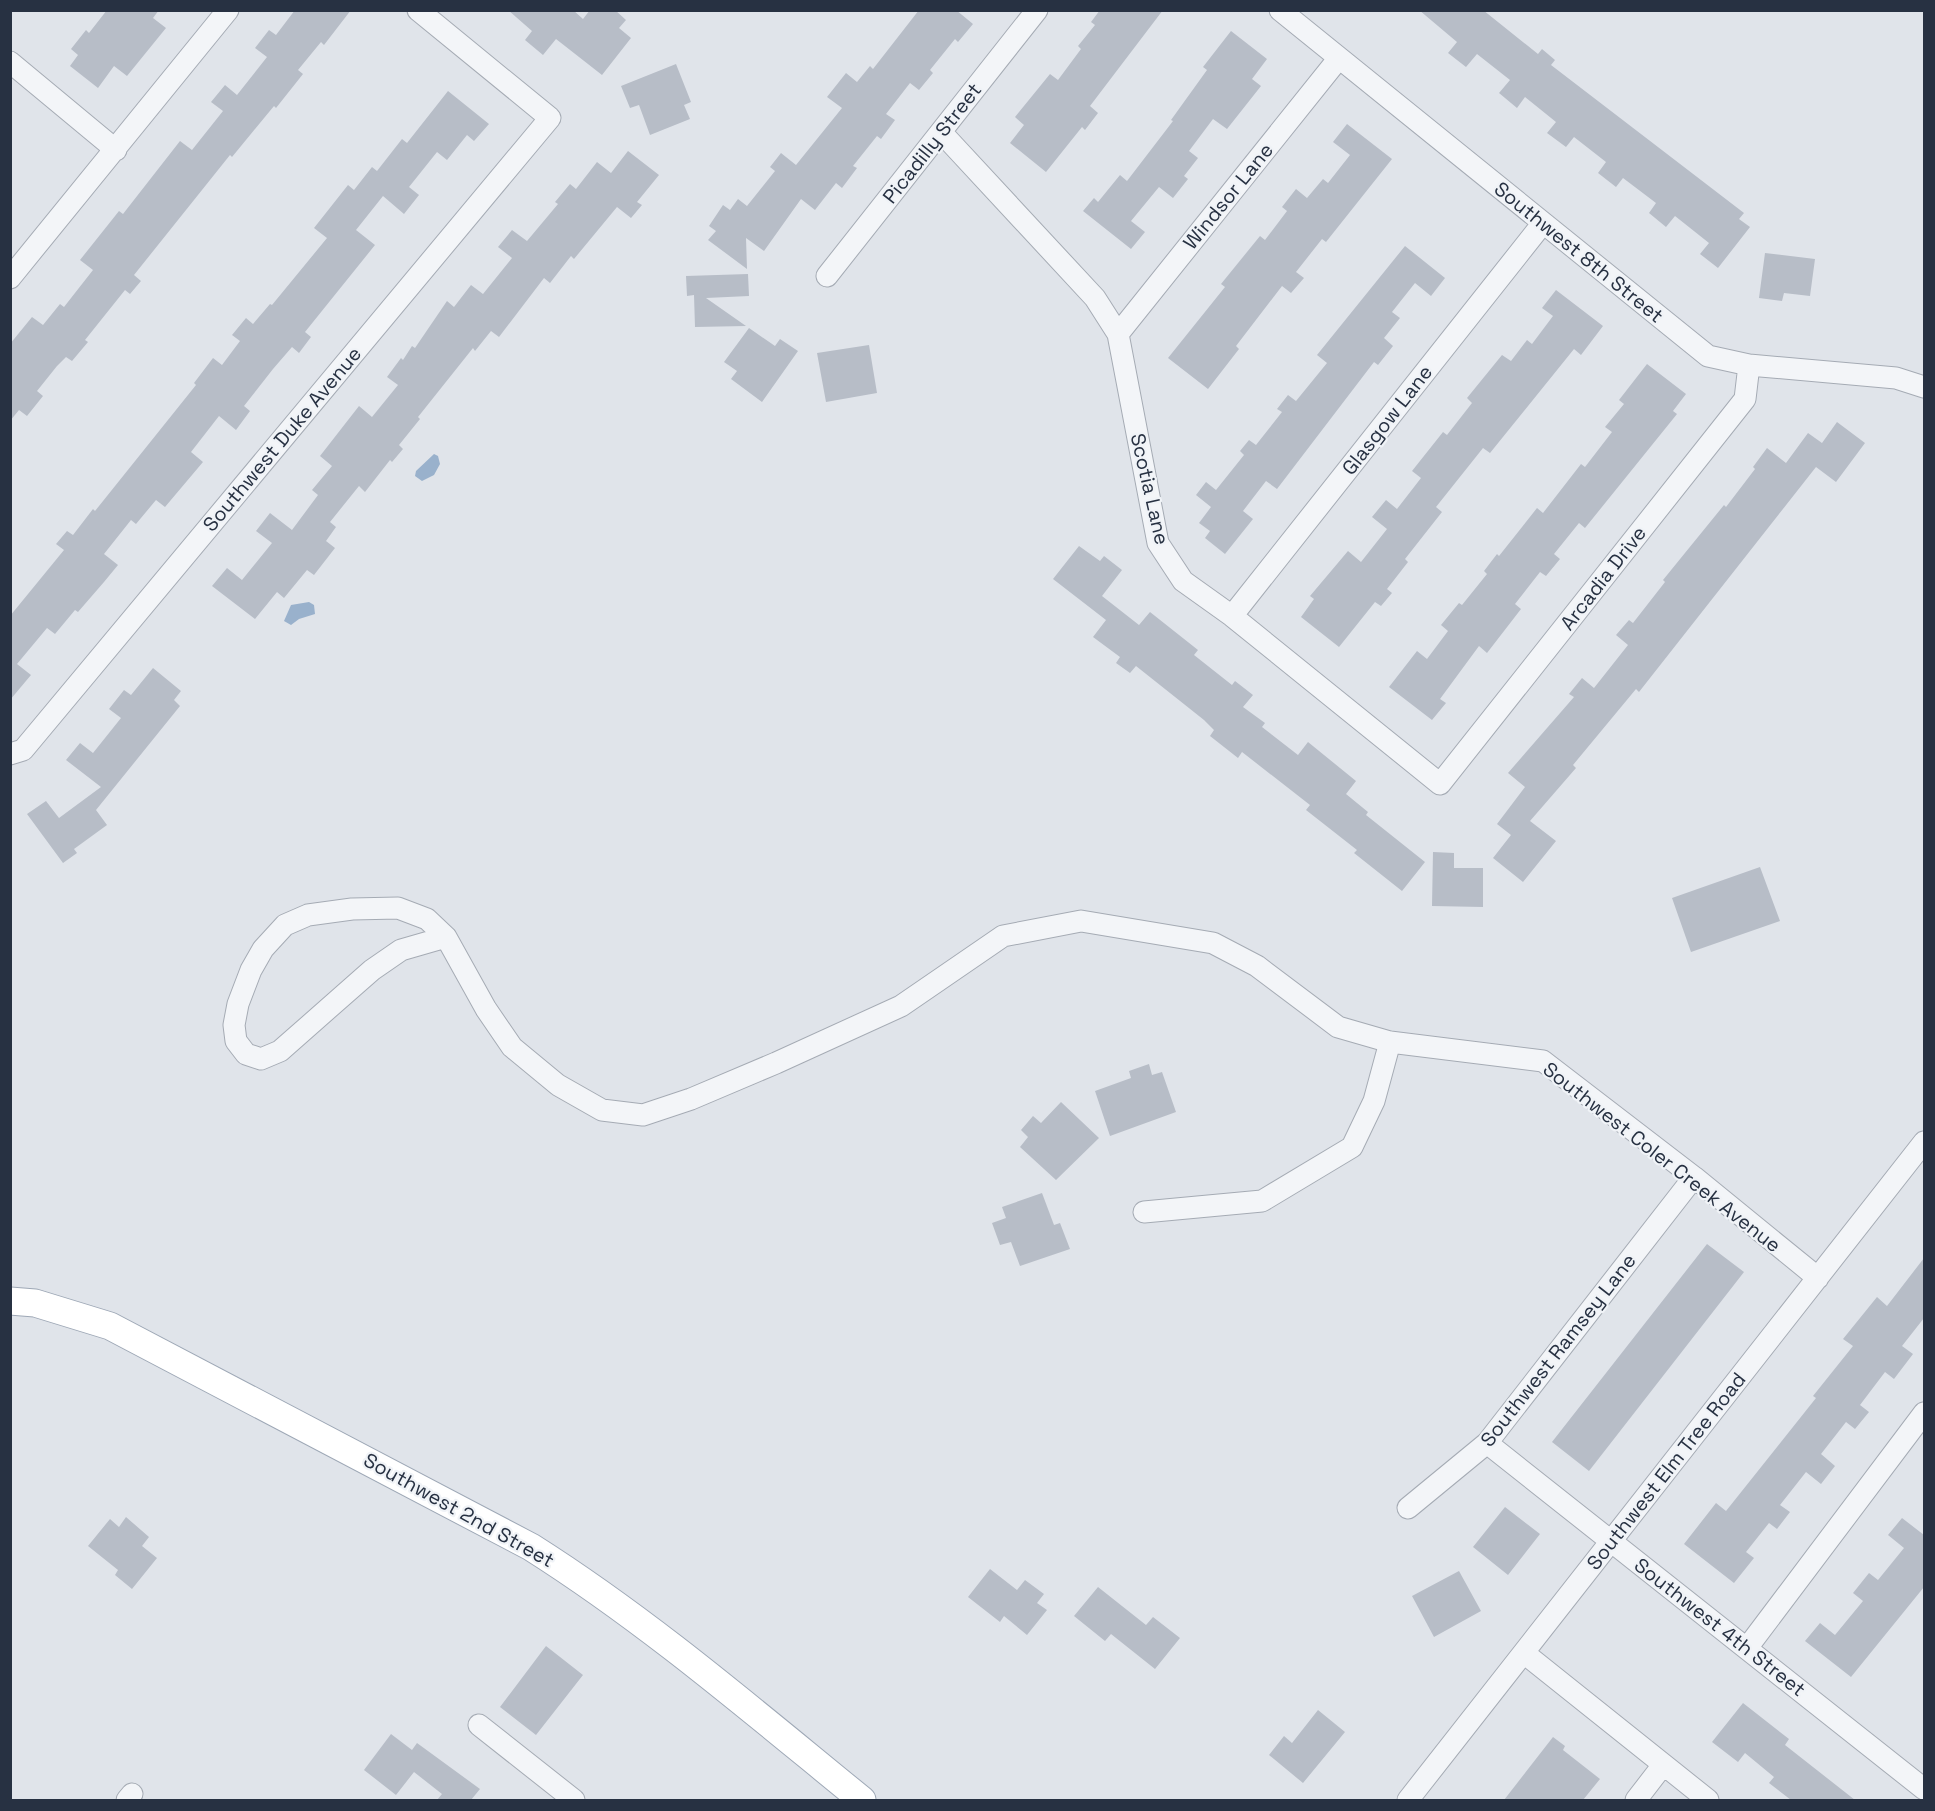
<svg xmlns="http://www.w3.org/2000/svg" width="1935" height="1811" viewBox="0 0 1935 1811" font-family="'Space Grotesk',sans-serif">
  <rect width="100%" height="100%" fill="#e0e4ea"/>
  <!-- water -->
  <path fill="#99b1cc" d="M 434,454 L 438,456 L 440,464 L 434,475 L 422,481 L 415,476 L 416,471 Z
    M 309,602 L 314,605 L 315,614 L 299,619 L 291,625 L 284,621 L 291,605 Z"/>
  <!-- building -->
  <path fill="#b7bdc7" d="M 107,10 L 159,10 L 153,18 L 166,28 L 127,76 L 114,66 L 98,88 L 70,66 L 78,55 L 71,49 L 86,30 L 89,33 Z
    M 295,10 L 351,10 L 324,45 L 321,42 L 298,70 L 303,74 L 276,108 L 274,106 L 232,157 L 230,155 L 134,275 L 141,281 L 130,294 L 125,290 L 85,340 L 88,342 L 72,361 L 66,357 L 57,366 L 37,391 L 43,396 L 27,416 L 19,410 L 10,421 L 10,344 L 32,317 L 43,325 L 60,304 L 64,307 L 93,270 L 80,260 L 119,211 L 123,214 L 180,141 L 192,150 L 223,111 L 211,102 L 225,85 L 237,95 L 267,57 L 255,48 L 269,30 L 276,35 Z
    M 508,10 L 573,10 L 583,19 L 590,10 L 615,10 L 626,20 L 619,28 L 631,38 L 602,75 L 556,39 L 543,55 L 525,40 L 532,31 Z
    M 919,10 L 956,10 L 973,24 L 958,42 L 955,39 L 930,70 L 933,73 L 919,90 L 910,83 L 886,114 L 895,120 L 881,139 L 877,136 L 853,166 L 857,168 L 842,188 L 836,183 L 815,210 L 801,199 L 764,251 L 746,238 L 747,269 L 708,240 L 716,231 L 709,226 L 723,205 L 730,210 L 738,199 L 747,206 L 775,171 L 770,167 L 781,153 L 796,165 L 842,108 L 827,97 L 846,73 L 857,82 L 870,66 L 873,69 Z
    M 1100,10 L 1163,10 L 1090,106 L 1098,113 L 1085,130 L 1082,127 L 1046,172 L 1010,143 L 1024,125 L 1015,117 L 1050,74 L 1058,80 L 1081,49 L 1078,46 L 1095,25 L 1091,22 Z
    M 1419,10 L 1483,10 L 1538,54 L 1542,49 L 1555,60 L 1551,65 L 1744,213 L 1739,219 L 1750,227 L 1718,268 L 1700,254 L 1709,243 L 1675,216 L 1666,227 L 1649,213 L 1656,203 L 1623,178 L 1616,187 L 1598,173 L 1606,162 L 1574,137 L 1566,147 L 1547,133 L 1556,122 L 1525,97 L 1517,108 L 1499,93 L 1510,80 L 1477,54 L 1466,67 L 1448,53 L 1457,42 Z
    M 1231,31 L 1267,59 L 1252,79 L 1261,86 L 1227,129 L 1213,119 L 1189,151 L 1198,158 L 1184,176 L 1188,179 L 1173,198 L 1159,187 L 1131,221 L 1145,232 L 1131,249 L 1083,211 L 1094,198 L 1098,202 L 1120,175 L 1127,181 L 1173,121 L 1171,120 L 1207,70 L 1203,67 Z
    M 676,64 L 691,102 L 684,105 L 690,119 L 650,135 L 639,105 L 630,108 L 621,86 Z
    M 448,91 L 489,124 L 474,141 L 467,135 L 447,160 L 437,152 L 409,187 L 419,195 L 404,214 L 383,196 L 356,230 L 375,245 L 305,332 L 311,337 L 299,353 L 292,347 L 273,369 L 244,406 L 250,411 L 236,430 L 219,416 L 191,452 L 203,462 L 165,507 L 156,500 L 136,524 L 131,520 L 104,554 L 118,565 L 104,582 L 78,612 L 75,610 L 55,634 L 47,628 L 17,664 L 31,675 L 10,700 L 10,616 L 64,550 L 56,544 L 67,531 L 73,535 L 93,509 L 95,511 L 196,385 L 194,383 L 213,358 L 222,365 L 240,341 L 232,335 L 246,318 L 253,324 L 270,304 L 272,305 L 327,238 L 314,228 L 348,185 L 354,190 L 372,167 L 377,171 L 402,139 L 407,143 Z
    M 1347,124 L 1392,159 L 1326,242 L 1322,239 L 1296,272 L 1304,278 L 1291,293 L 1282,286 L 1236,346 L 1239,349 L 1208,389 L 1168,358 L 1225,287 L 1221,284 L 1260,236 L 1265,240 L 1287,211 L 1282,207 L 1296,189 L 1307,198 L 1323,179 L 1328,183 L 1350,155 L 1333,142 Z
    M 628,151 L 659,175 L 637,202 L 642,205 L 631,218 L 617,207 L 574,259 L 571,256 L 550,283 L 544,278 L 499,337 L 491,331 L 475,351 L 473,348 L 418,417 L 420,419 L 399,445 L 403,449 L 392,462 L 390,460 L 365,492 L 359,486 L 330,522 L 336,527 L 326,541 L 335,548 L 314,575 L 307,570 L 284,598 L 277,592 L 255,619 L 212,586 L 227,568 L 242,580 L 272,543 L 256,531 L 270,513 L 292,530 L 318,495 L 312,490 L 332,466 L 320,456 L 359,406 L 372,417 L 398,385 L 387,377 L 401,358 L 403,360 L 412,346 L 415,348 L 447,301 L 454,307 L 471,285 L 483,294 L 512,258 L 498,247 L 512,230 L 527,241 L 558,204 L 555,202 L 570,184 L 576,189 L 597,162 L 611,173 Z
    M 1405,246 L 1445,278 L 1431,296 L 1415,283 L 1392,312 L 1400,318 L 1384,338 L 1393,346 L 1378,365 L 1374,362 L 1277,489 L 1266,481 L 1243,511 L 1253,519 L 1225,554 L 1205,538 L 1210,531 L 1199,523 L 1211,507 L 1196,495 L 1206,482 L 1216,490 L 1244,455 L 1240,451 L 1249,440 L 1256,445 L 1282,412 L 1277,409 L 1288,395 L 1296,401 L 1327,363 L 1317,355 Z
    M 1765,253 L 1815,259 L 1810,296 L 1784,293 L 1782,301 L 1759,298 Z
    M 748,274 L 749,296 L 706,298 L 746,326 L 695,327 L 694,295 L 687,296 L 686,276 Z
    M 1556,290 L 1603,326 L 1581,355 L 1574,349 L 1490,453 L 1483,448 L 1436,507 L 1442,512 L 1405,559 L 1408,562 L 1387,589 L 1392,593 L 1381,606 L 1375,602 L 1339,647 L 1301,617 L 1314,599 L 1310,596 L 1348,551 L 1361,562 L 1387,529 L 1372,517 L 1386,500 L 1397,509 L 1421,478 L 1412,471 L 1443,432 L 1447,435 L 1472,403 L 1467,398 L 1502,355 L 1511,361 L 1527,340 L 1532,344 L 1553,316 L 1542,308 Z
    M 749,328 L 775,346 L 780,339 L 798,351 L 762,402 L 731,379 L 737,371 L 724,362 Z
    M 869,345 L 877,393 L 826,402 L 817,353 Z
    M 1647,364 L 1686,394 L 1673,411 L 1677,414 L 1585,528 L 1579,523 L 1554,554 L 1560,559 L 1546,576 L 1540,572 L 1515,604 L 1521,609 L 1487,653 L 1479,646 L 1440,699 L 1446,703 L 1432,720 L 1389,687 L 1417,651 L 1427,659 L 1448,631 L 1441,625 L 1459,603 L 1462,605 L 1487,574 L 1484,571 L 1497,554 L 1499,556 L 1537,508 L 1543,513 L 1581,464 L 1585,467 L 1612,432 L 1605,427 L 1624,404 L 1619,400 Z
    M 1837,422 L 1865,443 L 1836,482 L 1816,467 L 1639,692 L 1636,689 L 1573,765 L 1576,768 L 1530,821 L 1556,841 L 1523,882 L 1493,858 L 1511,835 L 1497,824 L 1525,787 L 1508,773 L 1574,697 L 1569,694 L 1582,678 L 1594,688 L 1628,645 L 1616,635 L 1629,620 L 1633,623 L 1665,582 L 1663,580 L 1724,505 L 1726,507 L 1755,469 L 1753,467 L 1767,448 L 1786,463 L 1808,433 L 1822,443 Z
    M 1079,546 L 1100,561 L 1104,556 L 1122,570 L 1102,596 L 1139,625 L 1150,612 L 1198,650 L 1194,655 L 1232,685 L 1235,681 L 1253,695 L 1243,707 L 1265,723 L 1262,727 L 1298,755 L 1308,742 L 1356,781 L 1346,794 L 1368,812 L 1366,815 L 1425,862 L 1402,891 L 1354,853 L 1357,850 L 1306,810 L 1310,805 L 1242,752 L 1238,758 L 1210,736 L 1214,730 L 1204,720 L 1136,666 L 1130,673 L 1116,663 L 1120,657 L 1093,637 L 1106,620 L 1053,579 Z
    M 153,668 L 181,691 L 174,700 L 180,706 L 96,810 L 107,825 L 74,849 L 77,853 L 63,863 L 27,814 L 46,801 L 59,818 L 101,787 L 66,760 L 80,743 L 93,753 L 121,718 L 109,709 L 124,690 L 131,695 Z
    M 1433,852 L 1454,853 L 1454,868 L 1483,868 L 1483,907 L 1432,906 Z
    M 1760,867 L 1780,921 L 1691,952 L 1672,898 Z
    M 1149,1064 L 1152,1075 L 1162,1072 L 1176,1112 L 1110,1136 L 1095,1091 L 1131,1078 L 1129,1071 Z
    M 1061,1102 L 1099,1138 L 1056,1180 L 1020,1147 L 1028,1137 L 1021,1130 L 1033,1116 L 1041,1123 Z
    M 1042,1193 L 1054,1225 L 1060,1223 L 1070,1249 L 1020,1266 L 1011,1242 L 1000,1245 L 992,1223 L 1006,1218 L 1002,1207 Z
    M 1707,1244 L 1744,1272 L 1589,1471 L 1552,1442 Z
    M 1924,1258 L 1924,1318 L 1902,1346 L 1913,1354 L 1894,1379 L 1885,1372 L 1860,1405 L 1869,1412 L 1855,1429 L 1846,1422 L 1821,1454 L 1835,1466 L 1821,1484 L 1806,1472 L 1780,1505 L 1790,1512 L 1777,1529 L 1769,1523 L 1746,1552 L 1754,1558 L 1734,1583 L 1684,1544 L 1716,1503 L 1726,1511 L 1816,1398 L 1813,1396 L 1853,1346 L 1843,1339 L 1877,1297 L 1887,1306 Z
    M 1505,1507 L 1540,1534 L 1508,1575 L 1473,1547 Z
    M 126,1517 L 149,1537 L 142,1546 L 157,1558 L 132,1589 L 115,1575 L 118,1570 L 88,1546 L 110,1519 L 119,1527 Z
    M 1902,1518 L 1924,1535 L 1924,1587 L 1851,1677 L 1805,1641 L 1820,1623 L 1835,1635 L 1863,1601 L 1853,1593 L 1869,1573 L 1878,1580 L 1904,1548 L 1888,1535 Z
    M 990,1569 L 1017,1590 L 1025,1580 L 1044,1594 L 1037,1603 L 1047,1610 L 1027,1635 L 1004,1616 L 1000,1622 L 968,1597 Z
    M 1459,1571 L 1481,1611 L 1434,1637 L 1412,1596 Z
    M 1098,1587 L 1146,1625 L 1153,1617 L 1180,1638 L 1155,1669 L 1111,1634 L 1105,1641 L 1074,1616 Z
    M 546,1646 L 583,1675 L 536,1735 L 500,1707 Z
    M 1743,1703 L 1789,1739 L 1785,1745 L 1855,1800 L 1791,1800 L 1769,1783 L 1774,1777 L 1745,1753 L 1738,1762 L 1712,1742 Z
    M 1318,1710 L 1345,1732 L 1303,1783 L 1269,1755 L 1284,1736 L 1292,1743 Z
    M 391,1734 L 412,1750 L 417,1743 L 480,1789 L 471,1800 L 437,1800 L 442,1794 L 414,1772 L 396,1795 L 364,1770 Z
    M 1553,1737 L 1565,1746 L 1563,1750 L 1600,1779 L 1583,1800 L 1504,1800 Z"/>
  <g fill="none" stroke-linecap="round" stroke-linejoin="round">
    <defs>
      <path id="minor" d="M 1280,10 L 1708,356 L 1749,365 L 1896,378 L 1924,387
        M 10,62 L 116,150
        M 941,132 L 1095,298 L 1118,334 L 1158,543 L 1183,581 L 1232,616 L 1440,784 L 1745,399 L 1749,365
        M 827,276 L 1037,10
        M 10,278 L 228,10
        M 1118,334 L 1339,58
        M 1232,616 L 1543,223
        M 10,754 L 23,750 L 550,118 L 418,10
        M 446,937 L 401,950 L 372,970 L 280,1051 L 261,1059 L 246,1054 L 236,1041 L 234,1025 L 238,1004 L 251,970 L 263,949 L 285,925 L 308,915 L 352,909 L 398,908 L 427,919 L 446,937 L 486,1009 L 512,1047 L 558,1085 L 602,1110 L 643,1115 L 691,1099 L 776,1063 L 901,1006 L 1003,936 L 1081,921 L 1213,943 L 1257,966 L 1338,1027 L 1390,1042 L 1543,1061 L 1694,1177 L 1818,1278
        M 1144,1212 L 1262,1201 L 1352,1147 L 1374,1101 L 1390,1042
        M 1487,1443 L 1924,1789
        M 1408,1508 L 1487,1443 L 1694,1177
        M 1747,1648 L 1924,1413
        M 1524,1653 L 1708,1800
        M 479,1725 L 574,1800
        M 127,1800 L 132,1794
        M 1408,1800 L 1924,1142
        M 1636,1800 L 1663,1765"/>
      <path id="major" d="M 10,1301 L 35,1303 L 110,1326 L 531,1547 C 648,1621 755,1713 862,1800"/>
    </defs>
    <!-- minor casing -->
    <use href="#minor" stroke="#a5abb4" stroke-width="23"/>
    <!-- major casing -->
    <use href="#major" stroke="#9ea8b6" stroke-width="29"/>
    <!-- minor -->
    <use href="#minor" stroke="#f3f5f8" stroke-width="21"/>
    <!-- major -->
    <use href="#major" stroke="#fff" stroke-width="27"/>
  </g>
  <g text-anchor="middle" stroke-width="4.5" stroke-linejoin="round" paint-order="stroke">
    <!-- street labels -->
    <g font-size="20" fill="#273142" stroke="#f0f3f7">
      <text transform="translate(932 143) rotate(-52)" y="7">Picadilly Street</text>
      <text transform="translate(1228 196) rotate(-51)" y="7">Windsor Lane</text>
      <text transform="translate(1579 252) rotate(39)" y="7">Southwest 8th Street</text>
      <text transform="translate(1387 420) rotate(-52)" y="7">Glasgow Lane</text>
      <text transform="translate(282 439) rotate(-50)" y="7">Southwest Duke Avenue</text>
      <text transform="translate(1150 489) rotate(77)" y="7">Scotia Lane</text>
      <text transform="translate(1603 578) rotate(-52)" y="7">Arcadia Drive</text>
      <text transform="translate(1662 1157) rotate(38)" y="7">Southwest Coler Creek Avenue</text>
      <text transform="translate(1558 1350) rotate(-52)" y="7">Southwest Ramsey Lane</text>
      <text transform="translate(1666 1471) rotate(-52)" y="7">Southwest Elm Tree Road</text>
      <text transform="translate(459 1510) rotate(29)" y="7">Southwest 2nd Street</text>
      <text transform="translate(1720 1627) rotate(38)" y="7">Southwest 4th Street</text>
    </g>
  </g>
  <!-- border -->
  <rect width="1935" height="1811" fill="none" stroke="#273142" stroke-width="24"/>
</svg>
